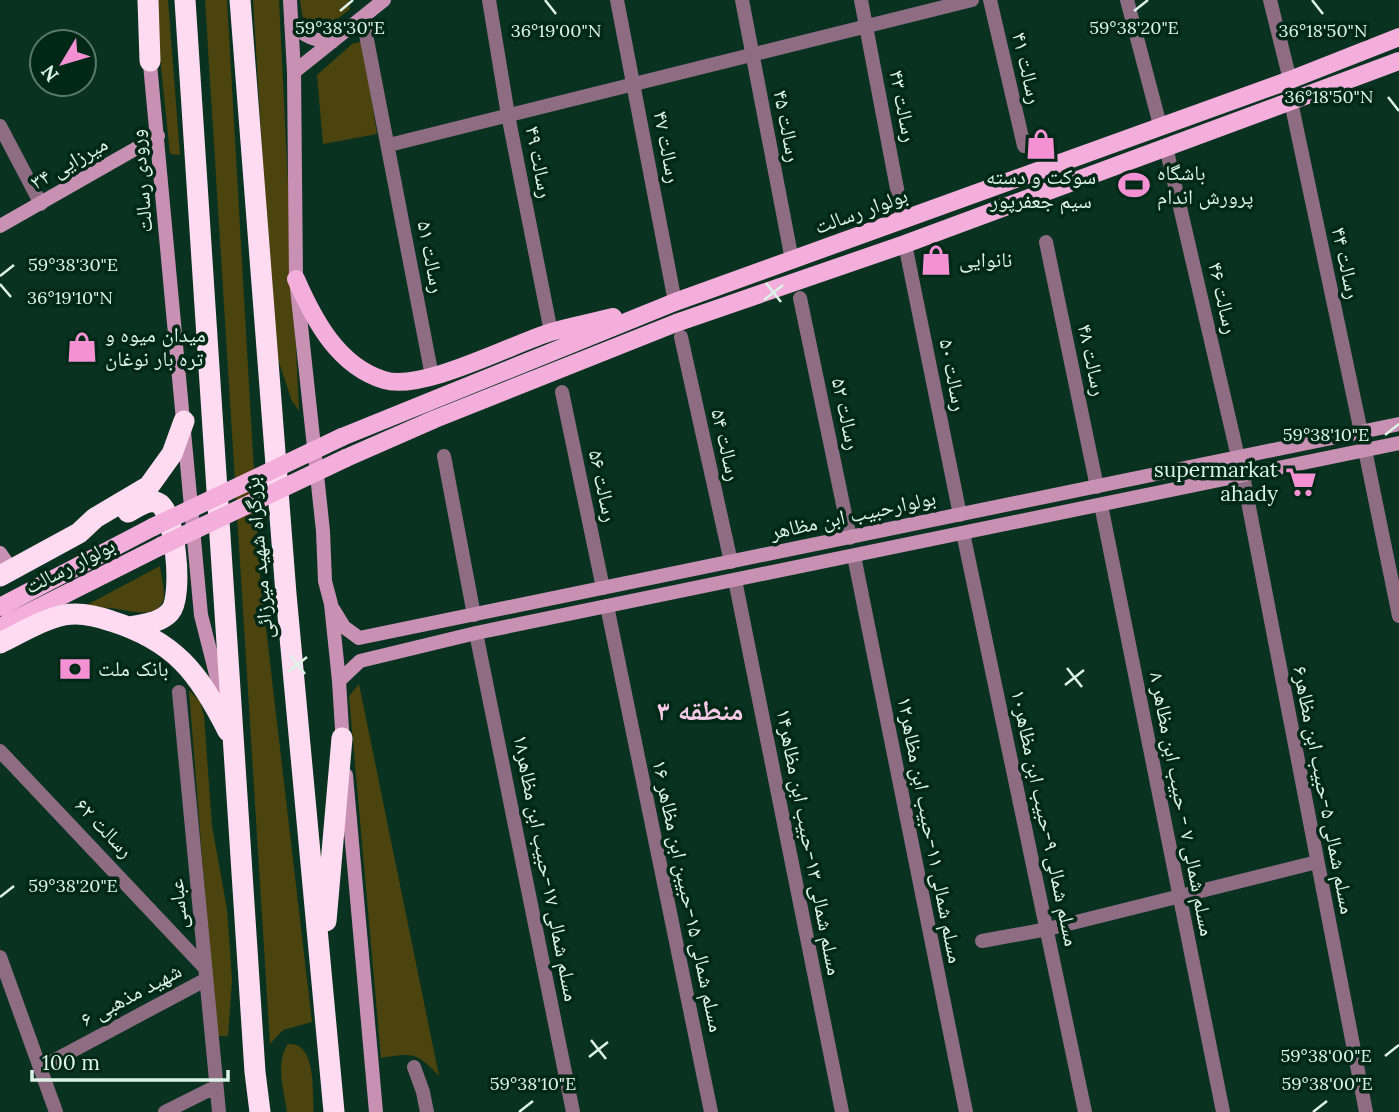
<svg xmlns="http://www.w3.org/2000/svg" width="1399" height="1112" viewBox="0 0 1399 1112" font-family="Lora,'Noto Naskh Arabic',serif">
  <rect width="100%" height="100%" fill="#0a3221"/>
  <!-- green -->
  <path fill="#4c440e" d="M 154,0 L 168,0 L 180,155 L 170,154 Z
    M 205,0 L 227,0 L 260,577 L 312,1022 L 283,1030 L 270,1044 Z
    M 253,0 L 279,0 L 299,411 L 292,401 L 274,347 Z
    M 300,0 L 349,0 L 350,9 L 327,27 L 303,20 Z
    M 362,41 L 377,134 L 323,144 L 317,75 L 352,44 Z
    M 160,566 C 161,575 164,586 164,595 C 162,622 127,610 111,608 C 102,607 92,608 83,607 Z
    M 359,684 L 439,1076 C 416,1052 413,1053 381,1058 L 349,696 Z
    M 189,690 L 200,702 L 204,716 L 212,826 L 227,909 L 232,980 L 228,1036 L 216,1036 Z
    M 288,1044 C 317,1042 312,1092 314,1112 L 287,1112 C 284,1090 275,1063 288,1044 Z"/>
  <g fill="none" stroke-linecap="round" stroke-linejoin="round">
    <!-- street -->
    <path stroke="#8e6c82" stroke-width="14" d="M 489,0 L 508,115 L 551,332
      M 617,0 L 675,302
      M 742,0 L 792,260
      M 861,0 L 903,220
      M 990,0 L 1024,146
      M 1127,0 L 1160,125
      M 1270,0 L 1290,80
      M 363,19 L 432,376
      M 1291,102 L 1361,432
      M 0,126 L 41,204
      M 389,145 L 972,0
      M 1166,147 L 1238,457
      M 1046,242 L 1097,487
      M 905,244 L 960,515
      M 800,298 L 850,538
      M 681,337 L 731,562
      M 562,392 L 603,588
      M 1365,450 L 1399,616
      M 444,456 L 474,615
      M 1243,476 L 1366,1112
      M 1101,505 L 1223,1112
      M 963,533 L 1085,1112
      M 854,556 L 966,1112
      M 735,580 L 842,1112
      M 607,606 L 711,1112
      M 476,633 L 573,1112
      M 179,692 L 219,1112
      M 0,751 L 204,967
      M 982,941 L 1048,929 L 1317,862
      M 0,957 L 56,1112
      M 414,1067 L 423,1092 L 427,1112
      M 40,1068 L 205,980
      M 165,1112 L 215,1087"/>
    <!-- secondary -->
    <path stroke="#c891b4" stroke-width="14" d="M 290,0 L 294,72 L 296,279 L 323,531 L 325,581 L 331,604 L 339,681 L 343,745
      M 291,23 C 304,36 314,41 332,42
      M 149,53 L 201,615 L 224,706
      M 294,72 L 384,0
      M 0,226 L 158,136
      M 0,553 L 11,569
      M 333,609 L 344,627 L 359,638 L 1399,424
      M 339,681 L 360,661 L 476,633 L 1399,443
      M 346,775 L 376,1112"/>
    <!-- primary -->
    <path stroke="#f4aedb" stroke-width="18" d="M 296,279 C 314,320 338,366 384,380 C 422,392 512,344 551,332 C 572,326 593,322 613,317
      M 342,437 L 675,302 L 1290,80 L 1399,37
      M 346,458 L 435,419 L 676,323 L 905,244 L 1399,61
      M 0,607 L 153,527
      M 0,627 L 161,546"/>
    <!-- highway -->
    <path stroke="#fedbf0" stroke-width="21" d="M 148,0 L 150,61
      M 185,0 L 255,1072 L 260,1112
      M 240,0 L 286,594 L 334,1112
      M 128,512 C 136,508 148,498 158,503 C 175,510 184,597 170,612 C 160,623 144,624 130,627
      M 0,576 L 79,533 L 95,518 L 149,486 L 172,454 L 184,421
      M 0,643 C 21,633 41,620 64,615 C 79,612 97,616 111,621 C 175,641 199,673 228,731
      M 326,921 L 342,738"/>
    <!-- primary-bridge -->
    <path stroke="#f4aedb" stroke-width="18" d="M 153,527 L 342,437
      M 161,546 L 346,458"/>
  </g>
  <!-- ticks -->
  <path fill="none" stroke="#def3e7" stroke-width="2.5" d="M 545,0 L 556,14M 1312,0 L 1323,14M 340,11 L 353,0M 1134,11 L 1148,0M 1388,97 L 1399,111M 0,276 L 14,265M 766,283 L 781,302M 0,284 L 11,297M 764,300 L 783,285M 1385,435 L 1399,424M 290,655 L 305,674M 1067,668 L 1082,687M 288,672 L 307,657M 1065,685 L 1084,670M 0,897 L 14,886M 591,1040 L 606,1059M 1385,1056 L 1399,1045M 589,1057 L 608,1042M 519,1112 L 533,1101M 1313,1112 L 1327,1101"/>
  <!-- icons -->
  <defs>
    <symbol id="shop-bare" viewBox="-9 -9 18 18"><path d="M-5-2.5h2.3a2.7 3.5 0 0 1 5.4 0H5L5.5 6h-11ZM-1.5-2.5h3a1.5 2.3 0 0 0-3 0Z" fill="#f491d3" stroke="#002817" stroke-width="2.5" paint-order="stroke"/></symbol>
    <symbol id="stadium-bare" viewBox="-9 -9 18 18"><path d="M0-5a6.5 5 0 1 0 0 10a6.5 5 0 1 0 0-10ZM-3.5-1.8h7v3.6h-7Z" fill="#f491d3" stroke="#002817" stroke-width="2.5" paint-order="stroke"/></symbol>
    <symbol id="supermarket-bare" viewBox="-9 -9 18 18"><path d="M-6-5.5h2.5l.6 2H6L4.5 2H-2.5L-4.4-4H-6ZM-1.5 3.2a1.3 1.3 0 1 0 .1 0ZM3 3.2a1.3 1.3 0 1 0 .1 0Z" fill="#f491d3" stroke="#002817" stroke-width="2.5" paint-order="stroke"/></symbol>
    <symbol id="bank-bare" viewBox="-9 -9 18 18"><path d="M-6-4H6V4H-6ZM0-2.3a2.3 2.3 0 1 0 0 4.6a2.3 2.3 0 1 0 0-4.6Z" fill="#f491d3" stroke="#002817" stroke-width="2.5" paint-order="stroke"/></symbol>
  </defs>
  <g fill-rule="evenodd">
    <use href="#shop-bare" x="1019" y="122" width="44" height="44"/>
    <use href="#stadium-bare" x="1112" y="163" width="44" height="44"/>
    <use href="#shop-bare" x="914" y="238" width="44" height="44"/>
    <use href="#shop-bare" x="60" y="325" width="44" height="44"/>
    <use href="#supermarket-bare" x="1279" y="460" width="44" height="44"/>
    <use href="#bank-bare" x="53" y="647" width="44" height="44"/>
  </g>
  <g text-anchor="middle" stroke-width="7" stroke-linejoin="round" paint-order="stroke">
    <!-- street labels -->
    <g font-size="21" fill="#def3e7" stroke="#002817">
      <text transform="translate(1027 68) rotate(77)" y="7">رسالت ۴۱</text>
      <text transform="translate(903 106) rotate(79)" y="7">رسالت ۴۳</text>
      <text transform="translate(787 126) rotate(79)" y="7">رسالت ۴۵</text>
      <text transform="translate(667 147) rotate(79)" y="7">رسالت ۴۷</text>
      <text transform="translate(539 162) rotate(79)" y="7">رسالت ۴۹</text>
      <text transform="translate(69 163) rotate(-30)" y="7">میرزایی ۳۴</text>
      <text transform="translate(141 181) rotate(-95)" y="7">ورودی رسالت</text>
      <text transform="translate(861 211) rotate(-20)" y="7">بولوار رسالت</text>
      <text transform="translate(431 257) rotate(79)" y="7">رسالت ۵۱</text>
      <text transform="translate(1346 263) rotate(78)" y="7">رسالت ۴۴</text>
      <text transform="translate(1223 298) rotate(77)" y="7">رسالت ۴۶</text>
      <text transform="translate(1092 360) rotate(78)" y="7">رسالت ۴۸</text>
      <text transform="translate(953 375) rotate(79)" y="7">رسالت ۵۰</text>
      <text transform="translate(846 414) rotate(78)" y="7">رسالت ۵۲</text>
      <text transform="translate(726 445) rotate(77)" y="7">رسالت ۵۴</text>
      <text transform="translate(603 486) rotate(78)" y="7">رسالت ۵۶</text>
      <text transform="translate(853 515) rotate(-12)" y="7">بولوارحبیب ابن مظاهر</text>
      <text transform="translate(259 558) rotate(-95)" y="7">بزرگراه شهید میرزائی</text>
      <text transform="translate(70 566) rotate(-27)" y="7">بولوار رسالت</text>
      <text transform="translate(1324 790) rotate(79)" y="7">مسلم شمالی ۵-حبیب ابن مظاهر۶</text>
      <text transform="translate(1182 804) rotate(79)" y="7">مسلم شمالی ۷ - حبیب ابن مظاهر ۸</text>
      <text transform="translate(1045 818) rotate(78)" y="7">مسلم شمالی ۹-حبیب ابن مظاهر۱۰</text>
      <text transform="translate(104 828) rotate(46)" y="7">رسالت ۶۲</text>
      <text transform="translate(930 830) rotate(79)" y="7">مسلم شمالی ۱۱-حبیب ابن مظاهر۱۲</text>
      <text transform="translate(809 842) rotate(79)" y="7">مسلم شمالی ۱۳-حبیب ابن مظاهر۱۴</text>
      <text transform="translate(546 868) rotate(79)" y="7">مسلم شمالی ۱۷-حبیب ابن مظاهر۱۸</text>
      <text transform="translate(688 896) rotate(78)" y="7">مسلم شمالی ۱۵-حبیبن ابن مظاهر ۱۶</text>
      <text transform="translate(178 904) rotate(-95)" y="7">عباسی</text>
      <text transform="translate(131 995) rotate(-28)" y="7">شهید مذهبی ۶</text>
    </g>
    <!-- poi labels -->
    <g font-size="21" fill="#def3e7" stroke="#002817" text-anchor="start">
      <text x="1157" y="180">باشگاه<tspan x="1157" dy="24">پرورش اندام</tspan></text>
      <text x="1041" y="184" text-anchor="middle">سوکت و دسته<tspan x="1041" dy="24">سیم جعفرپور</tspan></text>
      <text x="959" y="267">نانوایی</text>
      <text x="105" y="342">میدان میوه و<tspan x="105" dy="24">تره بار نوغان</tspan></text>
      <text x="1278" y="477" text-anchor="end">supermarkat<tspan x="1278" dy="24">ahady</tspan></text>
      <text x="98" y="676">بانک ملت</text>
    </g>
    <!-- district labels -->
    <g font-size="28" font-weight="bold" fill="#f6cbe6" stroke="#002817">
      <text x="700" y="720">منطقه ۳</text>
    </g>
  </g>
  <g font-size="18" text-anchor="middle" fill="#def3e7" stroke="#002817" stroke-width="7" stroke-linejoin="round" paint-order="stroke">
    <text x="340" y="34">59°38'30"E</text>
    <text x="1134" y="34">59°38'20"E</text>
    <text x="1323" y="37">36°18'50"N</text>
    <text x="556" y="37">36°19'00"N</text>
    <text x="1329" y="103">36°18'50"N</text>
    <text x="73" y="271">59°38'30"E</text>
    <text x="70" y="304">36°19'10"N</text>
    <text x="1326" y="441">59°38'10"E</text>
    <text x="73" y="892">59°38'20"E</text>
    <text x="1326" y="1062">59°38'00"E</text>
    <text x="533" y="1090">59°38'10"E</text>
    <text x="1327" y="1090">59°38'00"E</text>
  </g>
  <!-- north arrow -->
  <g transform="translate(63 63) rotate(232)"><circle r="33" fill="#002817" stroke="#59796a" stroke-width="2"/>
  <path d="M0-5L12 26L0 18L-12 26Z" fill="#f491d3"/>
  <text y="-10" font-size="19" font-weight="bold" text-anchor="middle" fill="#def3e7">N</text>
  </g>
  <!-- scale -->
  <path d="M32 1070v10h196v-10" fill="none" stroke="#def3e7" stroke-width="3.5"/>
  <text x="42" y="1070" font-size="21" fill="#def3e7" stroke="#002817" stroke-width="5" paint-order="stroke">100 m</text>
</svg>
